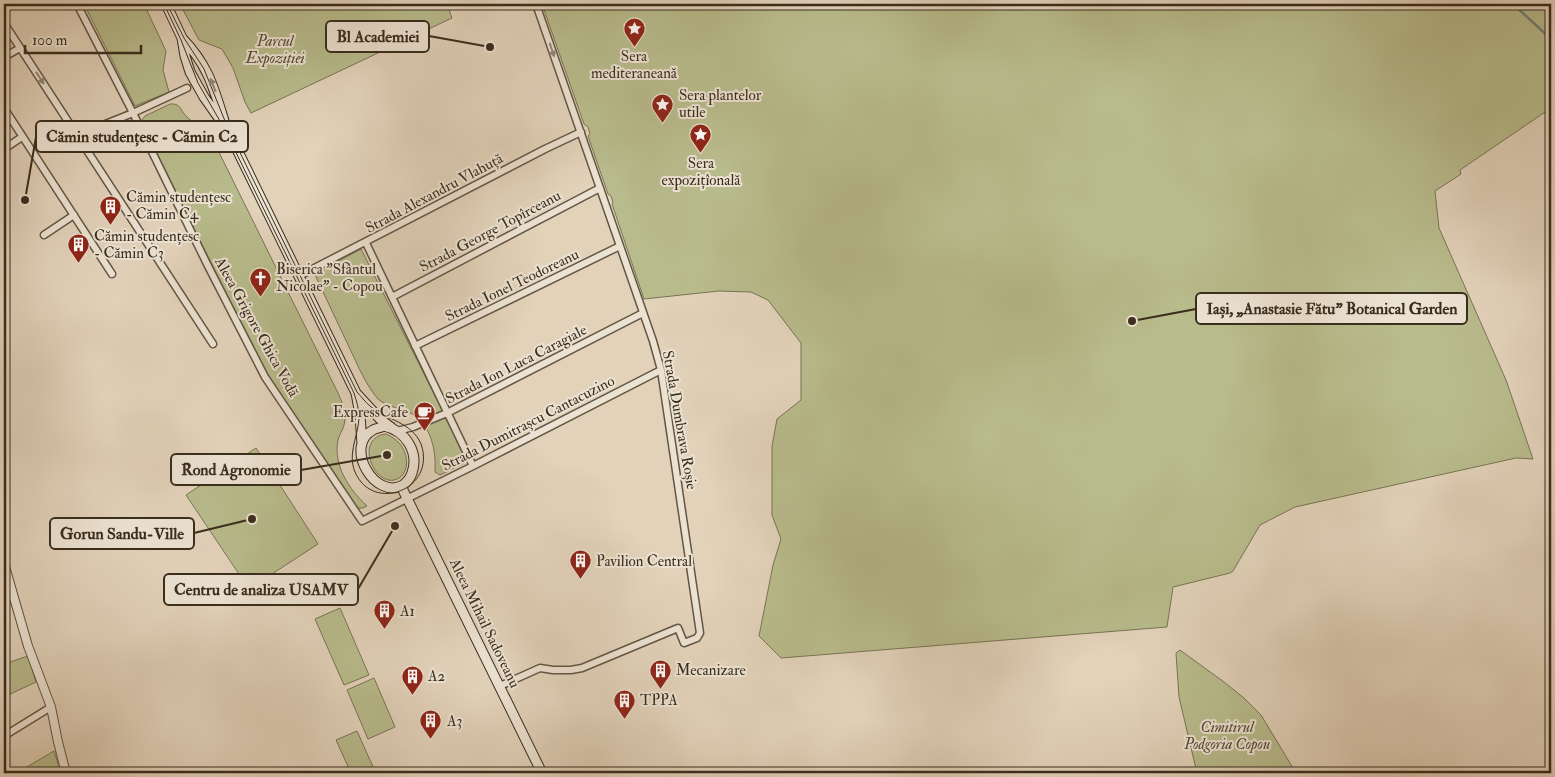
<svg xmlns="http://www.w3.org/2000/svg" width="1555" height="777" viewBox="0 0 1555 777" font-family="'IM FELL Double Pica',serif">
  <rect width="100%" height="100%" fill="#e2d2ba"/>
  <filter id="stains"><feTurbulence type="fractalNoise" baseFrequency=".004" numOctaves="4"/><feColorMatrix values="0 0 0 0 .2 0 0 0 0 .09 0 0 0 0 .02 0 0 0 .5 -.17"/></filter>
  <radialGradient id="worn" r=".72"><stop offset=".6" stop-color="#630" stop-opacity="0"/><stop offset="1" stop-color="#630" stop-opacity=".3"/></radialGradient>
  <!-- green -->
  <path fill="#b8bb8c" stroke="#787454" d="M 84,4 L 144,4 L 166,51 L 163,70 L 169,92 L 135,106 Z
    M 180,4 L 447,4 L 452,18 L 251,113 L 245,102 L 233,68 L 222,49 L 199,40 Z
    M 542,4 L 1551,4 L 1551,108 L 1460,170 L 1461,174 L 1435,191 L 1439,228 L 1506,380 L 1533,459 L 1516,458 L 1295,507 L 1260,525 L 1233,571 L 1230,573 L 1173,587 L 1167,627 L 781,658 L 759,636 L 773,565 L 781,539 L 772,515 L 772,446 L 777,419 L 801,400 L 801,343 L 768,300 L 751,292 L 719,291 L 644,299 L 612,204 L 613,202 L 611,196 L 608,194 L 588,136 L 590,134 L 588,127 L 584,124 Z
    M 170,104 C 181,103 180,110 186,116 C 191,122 199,124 206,126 L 339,395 C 343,405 347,414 344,425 C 343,430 339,435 338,440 C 333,466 349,489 367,506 L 363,508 L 356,508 L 265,372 L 141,121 L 145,116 Z
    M 361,249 L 467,459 L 464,463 L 440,475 L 435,472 C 436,454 433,436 422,422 C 412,408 390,410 378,399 C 367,387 357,364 350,349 C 339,325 327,301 316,277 L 316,273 Z
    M 386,434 C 391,436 395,439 399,443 C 407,451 411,470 399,478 C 376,492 352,438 386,434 Z
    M 256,448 L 318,544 L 249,589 L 186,495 Z
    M 340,608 L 369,675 L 344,685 L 315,619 Z
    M 1180,650 L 1224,682 L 1244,698 L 1261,715 L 1296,773 L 1197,773 L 1179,697 L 1176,653 Z
    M 28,656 L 36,682 L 4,697 L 4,664 Z
    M 374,678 L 395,727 L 368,739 L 347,690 Z
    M 357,731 L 374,769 L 364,773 L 351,773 L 336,740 Z
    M 54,751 L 61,773 L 17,773 Z"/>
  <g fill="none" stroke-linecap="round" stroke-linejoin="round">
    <!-- stream -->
    <path stroke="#737f7b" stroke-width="2.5" d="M 1513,4 L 1551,39"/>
    <defs>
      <path id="minor" d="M 77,4 L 133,113 L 208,266 L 265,377 L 362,521 L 473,466 L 661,370
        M 4,23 L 213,344
        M 4,57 L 20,48
        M 4,108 L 112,274
        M 78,135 L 133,113 L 187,88
        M 4,149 L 22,137
        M 44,235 L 74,215
        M 366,243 L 473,466
        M 299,276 L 545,149 L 581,132
        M 392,297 L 600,188
        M 415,346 L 620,246
        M 397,431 L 413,427 L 447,413 L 643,313
        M 500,686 L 540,668 L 553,670 L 571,670 L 582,668 L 678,628 L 684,643 L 697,638 L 700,633 L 661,370 L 653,341 L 536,4
        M 4,736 L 51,707"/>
      <path id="tertiary" d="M 4,563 L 28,646 L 51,707 L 58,742 L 66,773"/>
      <path id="secondary" d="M 166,4 L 182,38 L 185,56 L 190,72 L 204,97 L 228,131 L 356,393 L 380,419 L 392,428
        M 182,38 C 209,66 214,89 225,124
        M 356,393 L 360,415 L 362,444
        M 384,426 C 406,431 419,452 412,473 C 410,479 407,482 403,485 C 375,501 343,446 373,430 C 376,428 381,428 384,426 Z
        M 401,486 L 542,773"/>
    </defs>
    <!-- minor casing -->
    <use href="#minor" stroke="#635644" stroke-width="9"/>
    <!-- tertiary casing -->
    <use href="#tertiary" stroke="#635644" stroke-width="10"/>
    <!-- secondary casing -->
    <use href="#secondary" stroke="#392d1d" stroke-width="11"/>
    <!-- minor -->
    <use href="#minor" stroke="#ece2d2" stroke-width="6"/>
    <!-- tertiary -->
    <use href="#tertiary" stroke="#ece2d2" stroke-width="8"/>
    <!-- secondary -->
    <use href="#secondary" stroke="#ece2d2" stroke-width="9"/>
    <!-- tram -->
    <path stroke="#392d1d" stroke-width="1" d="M 164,4 L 181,40 L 198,83 L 224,128 L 354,393 C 356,400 359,408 359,416 C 359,435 347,453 355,472 C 373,514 437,489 421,444 C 412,422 386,420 370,406 C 365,402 361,396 357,392 L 227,126 L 204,69 L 184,38 L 167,4"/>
  </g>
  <!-- one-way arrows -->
  <defs><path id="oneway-solid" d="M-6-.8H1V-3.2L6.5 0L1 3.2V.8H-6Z" transform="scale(1.25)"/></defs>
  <g fill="#928878">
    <use href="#oneway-solid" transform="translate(552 50) rotate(71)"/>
    <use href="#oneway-solid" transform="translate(40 78) rotate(57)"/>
    <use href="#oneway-solid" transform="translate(213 85) rotate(-112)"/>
  </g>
  <!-- icons -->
  <defs>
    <symbol id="sight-pin" viewBox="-11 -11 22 30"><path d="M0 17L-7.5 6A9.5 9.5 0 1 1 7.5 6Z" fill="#8f2418" stroke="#ece2d2"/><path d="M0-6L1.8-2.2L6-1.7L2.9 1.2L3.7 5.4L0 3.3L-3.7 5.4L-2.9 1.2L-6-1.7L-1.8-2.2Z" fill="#fff"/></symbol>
    <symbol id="building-pin" viewBox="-11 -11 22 30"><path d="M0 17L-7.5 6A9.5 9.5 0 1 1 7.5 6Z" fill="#8f2418" stroke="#ece2d2"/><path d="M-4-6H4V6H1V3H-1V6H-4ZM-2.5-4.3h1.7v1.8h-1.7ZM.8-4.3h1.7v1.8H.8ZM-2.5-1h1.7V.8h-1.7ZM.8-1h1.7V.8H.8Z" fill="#fff"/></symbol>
    <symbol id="church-pin" viewBox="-11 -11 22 30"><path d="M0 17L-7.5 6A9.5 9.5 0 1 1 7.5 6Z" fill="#8f2418" stroke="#ece2d2"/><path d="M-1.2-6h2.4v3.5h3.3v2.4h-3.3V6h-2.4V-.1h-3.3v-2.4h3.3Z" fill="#fff"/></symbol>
    <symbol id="cafe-pin" viewBox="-11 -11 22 30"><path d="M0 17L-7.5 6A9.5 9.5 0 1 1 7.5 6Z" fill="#8f2418" stroke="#ece2d2"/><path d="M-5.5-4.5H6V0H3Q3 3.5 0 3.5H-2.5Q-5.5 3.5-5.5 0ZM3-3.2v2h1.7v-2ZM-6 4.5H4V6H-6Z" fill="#fff"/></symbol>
  </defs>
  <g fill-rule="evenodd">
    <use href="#sight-pin" x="622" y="16" width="25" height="34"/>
    <use href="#sight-pin" x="650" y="92" width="25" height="34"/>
    <use href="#sight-pin" x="688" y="122" width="25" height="34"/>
    <use href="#building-pin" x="98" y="194" width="25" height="34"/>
    <use href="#building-pin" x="66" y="232" width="25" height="34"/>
    <use href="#church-pin" x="248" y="266" width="25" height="34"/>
    <use href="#cafe-pin" x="412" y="400" width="25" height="34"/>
    <use href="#building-pin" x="568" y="548" width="25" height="34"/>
    <use href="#building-pin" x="372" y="598" width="25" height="34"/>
    <use href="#building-pin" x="648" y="658" width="25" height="34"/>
    <use href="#building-pin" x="400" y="664" width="25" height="34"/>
    <use href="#building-pin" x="612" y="688" width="25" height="34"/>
    <use href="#building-pin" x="418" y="708" width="25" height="34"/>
  </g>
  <g text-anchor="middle" stroke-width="4" stroke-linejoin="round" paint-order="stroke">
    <!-- park labels -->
    <g font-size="15" font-style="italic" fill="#524933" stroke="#ece2d2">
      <text x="275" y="46">Parcul<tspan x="275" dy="17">Expoziției</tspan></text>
      <text x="1227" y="732">Cimitirul<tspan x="1227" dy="17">Podgoria Copou</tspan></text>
    </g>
    <!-- poi labels -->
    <g font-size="15" fill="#392d1d" stroke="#ece2d2" text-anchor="start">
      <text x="634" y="61" text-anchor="middle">Sera<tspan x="634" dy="17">mediteraneană</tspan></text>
      <text x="679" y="100">Sera plantelor<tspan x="679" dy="17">utile</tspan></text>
      <text x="701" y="168" text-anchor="middle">Sera<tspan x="701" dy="17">expozițîonală</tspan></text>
      <text x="126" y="202">Cămin studențesc<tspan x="126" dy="17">- Cămin C4</tspan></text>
      <text x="94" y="241">Cămin studențesc<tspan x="94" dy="17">- Cămin C3</tspan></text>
      <text x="276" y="274">Biserica "Sfântul<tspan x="276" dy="17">Nicolae" - Copou</tspan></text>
      <text x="408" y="417" text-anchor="end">ExpressCafe</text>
      <text x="596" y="566">Pavilion Central</text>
      <text x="400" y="616">A1</text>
      <text x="676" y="675">Mecanizare</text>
      <text x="428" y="681">A2</text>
      <text x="640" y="705">TPPA</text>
      <text x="447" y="726">A3</text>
    </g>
    <!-- street labels -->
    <g font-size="15" fill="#392d1d" stroke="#ece2d2">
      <text transform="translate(434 193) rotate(-28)" y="5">Strada Alexandru Vlahuță</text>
      <text transform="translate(490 231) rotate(-28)" y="5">Strada George Topîrceanu</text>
      <text transform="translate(512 285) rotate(-26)" y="5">Strada Ionel Teodoreanu</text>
      <text transform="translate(257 327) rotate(61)" y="5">Aleea Grigore Ghica Vodă</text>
      <text transform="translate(516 364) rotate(-27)" y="5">Strada Ion Luca Caragiale</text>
      <text transform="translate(680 420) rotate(80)" y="5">Strada Dumbrava Roșie</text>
      <text transform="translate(528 423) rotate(-27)" y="5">Strada Dumitrașcu Cantacuzino</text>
      <text transform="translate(485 623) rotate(64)" y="5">Aleea Mihail Sadoveanu</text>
    </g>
  </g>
  <!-- callouts -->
  <path fill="none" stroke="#392d1d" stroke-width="2" d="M490 47L429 36M25 200L36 137M1132 321L1196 309M387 455L301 470M252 519L194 533M395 526L358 589"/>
  <g fill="#392d1d" stroke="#ece2d2" stroke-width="2">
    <circle cx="490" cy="47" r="5"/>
    <circle cx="25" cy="200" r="5"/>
    <circle cx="1132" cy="321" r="5"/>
    <circle cx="387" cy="455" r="5"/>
    <circle cx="252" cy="519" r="5"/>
    <circle cx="395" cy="526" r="5"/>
  </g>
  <g fill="#ece2d2" stroke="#392d1d" stroke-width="2">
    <rect x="326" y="21" width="103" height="31" rx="5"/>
    <rect x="36" y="121" width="212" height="31" rx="5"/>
    <rect x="1196" y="293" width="271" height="31" rx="5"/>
    <rect x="171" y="454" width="130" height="31" rx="5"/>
    <rect x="50" y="518" width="144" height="31" rx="5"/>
    <rect x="164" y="574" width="194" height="31" rx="5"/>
  </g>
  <g font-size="16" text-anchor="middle" font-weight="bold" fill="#392d1d">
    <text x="378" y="42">Bl Academiei</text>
    <text x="142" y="142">Cămin studențesc - Cămin C2</text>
    <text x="1332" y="314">Iași, „Anastasie Fătu” Botanical Garden</text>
    <text x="236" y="475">Rond Agronomie</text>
    <text x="122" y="539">Gorun Sandu-Ville</text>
    <text x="261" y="595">Centru de analiza USAMV</text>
  </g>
  <!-- margin -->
  <rect width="1555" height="777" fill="none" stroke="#e2d2ba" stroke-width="20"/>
  <rect x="5" y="5" width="1545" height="767" fill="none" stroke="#392d1d" stroke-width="2.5"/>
  <rect x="10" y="10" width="1535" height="757" fill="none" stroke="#392d1d"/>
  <!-- scale -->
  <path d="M25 45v8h116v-8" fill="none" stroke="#392d1d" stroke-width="2.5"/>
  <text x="32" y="45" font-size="15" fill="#392d1d" stroke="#ece2d2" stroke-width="4" paint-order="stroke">100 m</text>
  <rect width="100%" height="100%" filter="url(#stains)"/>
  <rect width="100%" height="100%" fill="url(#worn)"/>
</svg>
